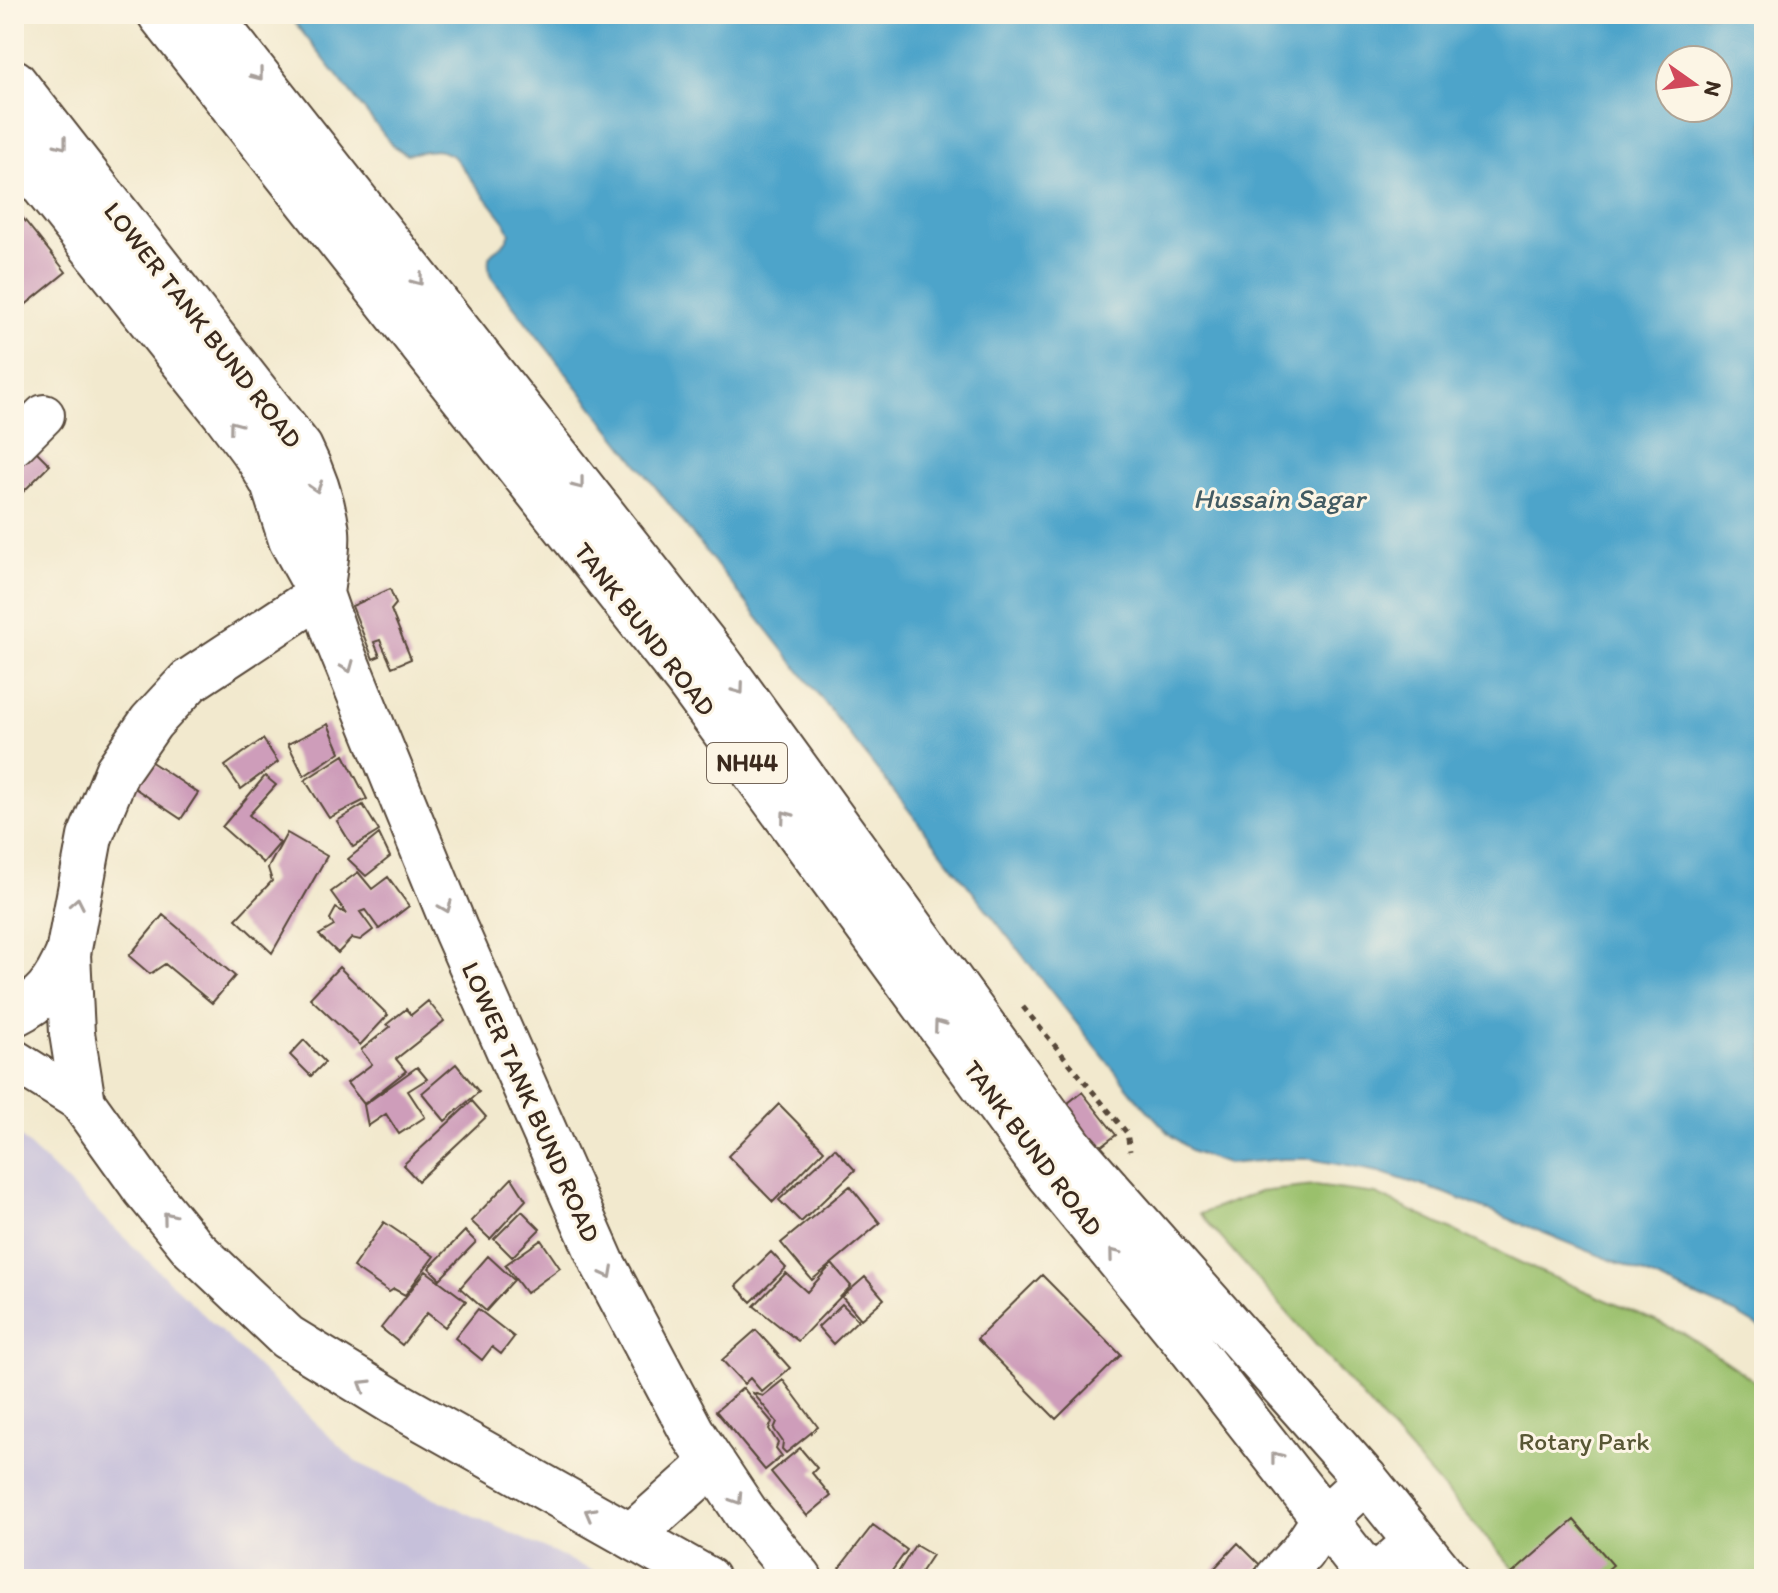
<svg xmlns="http://www.w3.org/2000/svg" width="1778" height="1593" viewBox="0 0 1778 1593" font-family="Itim,sans-serif">
  <rect width="100%" height="100%" fill="#fcf5e5"/>
  <filter id="ink" filterUnits="userSpaceOnUse"><feTurbulence type="fractalNoise" baseFrequency=".0125" numOctaves="2"/><feDisplacementMap in="SourceGraphic" scale="16" xChannelSelector="R" yChannelSelector="G"/><feConvolveMatrix kernelMatrix="1 2 1 2 8 2 1 2 1" color-interpolation-filters="sRGB"/></filter>
  <filter id="wash" filterUnits="userSpaceOnUse"><feTurbulence type="fractalNoise" baseFrequency=".006" numOctaves="4" result="noise"/><feDisplacementMap in="SourceGraphic" scale="32" xChannelSelector="R" yChannelSelector="G"/><feGaussianBlur stdDeviation="1.8" result="paint"/><feColorMatrix in="noise" values="0 0 0 0 0 0 0 0 0 0 0 0 0 0 0 0 0 1.4 0 .05"/><feComposite in="paint" operator="in"/></filter>
  <g filter="url(#wash)">
    <rect width="100%" height="100%" fill="#f2e9ce"/>
    <!-- industrial -->
    <path fill="#c6c0da" d="M 14,1131 L 356,1462 L 611,1579 L 14,1579 Z"/>
    <!-- green -->
    <path fill="#9ac06c" stroke="#6a7545" stroke-width="2" d="M 1314,1186 L 1376,1194 L 1534,1269 L 1683,1333 L 1759,1384 L 1764,1389 L 1764,1579 L 1523,1579 L 1200,1214 L 1259,1192 Z"/>
    <!-- water -->
    <path fill="#4da4ca" stroke="#446774" stroke-width="2" fill-rule="evenodd" d="M 288,14 L 1764,14 L 1764,1330 L 1735,1313 L 1638,1271 L 1445,1193 L 1379,1172 L 1311,1159 L 1282,1159 L 1227,1164 L 1193,1152 L 1170,1134 L 1138,1100 L 1027,961 L 491,277 C 482,242 501,258 510,233 L 505,222 L 454,157 C 436,145 426,152 406,154 L 393,146 ZM 1670,60 L 1718,60 L 1718,108 L 1670,108 Z"/>
    <g id="blocks">
      <!-- building -->
      <path fill="#ce9dba" d="M 14,207 L 66,272 L 19,310 L 14,304 Z
        M 26,441 L 50,465 L 14,501 L 14,453 Z
        M 390,589 L 396,604 L 391,610 L 411,659 L 392,667 L 380,640 L 374,642 L 380,656 L 373,659 L 352,606 Z
        M 328,724 L 340,752 L 304,776 L 288,744 Z
        M 263,739 L 278,762 L 241,789 L 225,766 Z
        M 344,755 L 367,799 L 329,818 L 305,780 Z
        M 144,757 L 198,793 L 181,819 L 127,783 Z
        M 265,776 L 276,785 L 249,815 L 280,843 L 263,863 L 222,827 Z
        M 363,805 L 379,831 L 353,847 L 337,821 Z
        M 287,833 L 327,856 L 272,953 L 236,919 L 272,881 L 268,868 Z
        M 379,834 L 390,857 L 366,876 L 348,859 Z
        M 358,872 L 372,889 L 388,877 L 409,906 L 379,929 L 365,910 L 360,912 L 373,930 L 360,940 L 352,938 L 338,953 L 319,935 L 334,926 L 330,919 L 336,908 L 347,914 L 331,892 Z
        M 163,915 L 235,976 L 212,1003 L 165,964 L 150,974 L 129,956 Z
        M 339,967 L 388,1015 L 360,1045 L 310,998 Z
        M 428,1001 L 444,1021 L 396,1059 L 406,1071 L 364,1104 L 347,1083 L 372,1064 L 361,1050 L 390,1027 L 387,1024 L 406,1009 L 411,1015 Z
        M 304,1040 L 325,1062 L 311,1076 L 290,1055 Z
        M 456,1064 L 479,1092 L 445,1121 L 422,1093 Z
        M 417,1067 L 427,1079 L 408,1091 L 425,1117 L 399,1134 L 386,1114 L 368,1126 L 364,1105 Z
        M 1082,1092 L 1116,1135 L 1087,1157 L 1053,1115 Z
        M 472,1101 L 486,1117 L 418,1181 L 403,1165 Z
        M 779,1104 L 824,1150 L 773,1202 L 728,1156 Z
        M 835,1148 L 855,1170 L 801,1222 L 779,1200 Z
        M 512,1178 L 526,1200 L 490,1239 L 471,1221 Z
        M 850,1186 L 880,1223 L 812,1280 L 781,1243 Z
        M 522,1211 L 540,1229 L 512,1257 L 494,1239 Z
        M 384,1222 L 434,1256 L 405,1295 L 394,1289 L 389,1292 L 353,1267 Z
        M 465,1231 L 476,1242 L 440,1279 L 429,1268 Z
        M 541,1240 L 560,1268 L 526,1293 L 505,1265 Z
        M 771,1252 L 786,1268 L 751,1302 L 736,1286 Z
        M 488,1256 L 514,1280 L 486,1311 L 460,1288 Z
        M 832,1264 L 851,1286 L 798,1341 L 754,1306 L 786,1273 L 807,1292 Z
        M 426,1271 L 466,1301 L 445,1327 L 427,1313 L 402,1345 L 381,1328 Z
        M 1042,1275 L 1121,1355 L 1056,1419 L 977,1339 Z
        M 865,1277 L 884,1299 L 861,1319 L 842,1297 Z
        M 842,1304 L 858,1320 L 833,1344 L 818,1327 Z
        M 478,1309 L 514,1337 L 501,1354 L 492,1347 L 482,1360 L 455,1338 Z
        M 756,1330 L 790,1368 L 762,1392 L 750,1378 L 744,1384 L 722,1360 Z
        M 783,1380 L 818,1427 L 786,1453 L 782,1449 L 783,1442 L 774,1429 L 777,1422 L 753,1393 L 763,1396 Z
        M 743,1388 L 772,1422 L 769,1429 L 778,1443 L 776,1448 L 782,1456 L 765,1470 L 716,1411 Z
        M 800,1448 L 817,1468 L 812,1473 L 831,1496 L 807,1516 L 771,1472 Z
        M 1574,1520 L 1613,1565 L 1596,1579 L 1506,1579 Z
        M 873,1525 L 907,1550 L 886,1579 L 847,1579 L 837,1571 Z
        M 1238,1543 L 1260,1565 L 1246,1579 L 1221,1579 L 1212,1571 Z
        M 915,1545 L 932,1555 L 916,1579 L 894,1579 Z"/>
    </g>
  </g>
  <g filter="url(#ink)">
    <use href="#blocks" fill-opacity="0" stroke="#564738" stroke-width="2"/>
    <g fill="none" stroke-linecap="round" stroke-linejoin="round">
      <defs>
        <path id="minor" d="M 14,445 L 44,415
          M 14,1060 L 83,1103"/>
        <path id="major" d="M 14,82 L 300,448 C 313,474 323,502 327,531 C 329,551 323,574 321,594
          M 14,149 L 226,415 L 258,458 L 273,484 L 291,540 L 321,594 L 336,637 L 456,931 L 602,1262 L 692,1432 L 746,1513 L 800,1579
          M 321,594 L 189,681 L 151,722 L 117,771 L 90,837 L 68,954 L 72,1033 L 83,1103 L 144,1188 L 193,1248 L 287,1337 L 393,1402 L 707,1579
          M 14,1014 C 44,999 55,984 68,954
          M 631,1536 L 713,1463
          M 1277,1579 L 1302,1552 L 1324,1519 L 1366,1480
          M 1373,1579 L 1415,1543"/>
        <path id="highway" d="M 160,14 L 686,679 L 1049,1175 L 1186,1342 L 1371,1579
          M 209,14 L 716,658 L 1072,1148 L 1366,1480 L 1446,1579"/>
      </defs>
      <!-- minor casing -->
      <use href="#minor" stroke="#564738" stroke-width="44"/>
      <!-- major casing -->
      <use href="#major" stroke="#564738" stroke-width="48"/>
      <!-- highway casing -->
      <use href="#highway" stroke="#564738" stroke-width="48"/>
      <!-- path -->
      <path stroke="#564738" stroke-width="5" stroke-dasharray="6 6" stroke-linecap="butt" d="M 1023,1007 L 1127,1133 L 1130,1151"/>
      <!-- minor -->
      <use href="#minor" stroke="#fff" stroke-width="40"/>
      <!-- major -->
      <use href="#major" stroke="#fff" stroke-width="44"/>
      <!-- highway -->
      <use href="#highway" stroke="#fff" stroke-width="44"/>
    </g>
    <!-- one-way arrows -->
    <defs><path id="oneway-chevron" d="M-2-3.5L2.5 0L-2 3.5" fill="none" stroke-width="1.6" stroke-linecap="round" stroke-linejoin="round" transform="scale(2)"/></defs>
    <g stroke="#a79f9a">
      <use href="#oneway-chevron" transform="translate(258 75) rotate(52)"/>
      <use href="#oneway-chevron" transform="translate(62 144) rotate(52)"/>
      <use href="#oneway-chevron" transform="translate(418 280) rotate(52)"/>
      <use href="#oneway-chevron" transform="translate(234 426) rotate(-127)"/>
      <use href="#oneway-chevron" transform="translate(579 484) rotate(52)"/>
      <use href="#oneway-chevron" transform="translate(316 487) rotate(72)"/>
      <use href="#oneway-chevron" transform="translate(348 667) rotate(68)"/>
      <use href="#oneway-chevron" transform="translate(739 689) rotate(54)"/>
      <use href="#oneway-chevron" transform="translate(786 816) rotate(-126)"/>
      <use href="#oneway-chevron" transform="translate(77 903) rotate(-79)"/>
      <use href="#oneway-chevron" transform="translate(446 907) rotate(68)"/>
      <use href="#oneway-chevron" transform="translate(939 1025) rotate(-126)"/>
      <use href="#oneway-chevron" transform="translate(168 1217) rotate(-129)"/>
      <use href="#oneway-chevron" transform="translate(1114 1254) rotate(-129)"/>
      <use href="#oneway-chevron" transform="translate(608 1273) rotate(62)"/>
      <use href="#oneway-chevron" transform="translate(364 1385) rotate(-148)"/>
      <use href="#oneway-chevron" transform="translate(1276 1457) rotate(-128)"/>
      <use href="#oneway-chevron" transform="translate(737 1499) rotate(57)"/>
      <use href="#oneway-chevron" transform="translate(590 1513) rotate(-151)"/>
    </g>
  </g>
  <g text-anchor="middle" stroke-width="6" stroke-linejoin="round" paint-order="stroke">
    <!-- shield labels -->
    <rect fill="#fcf5e5" stroke="#75675a" stroke-width="2" x="707" y="743" width="80" height="40" rx="6"/>
    <g font-size="24" font-weight="bold" fill="#3b2a1e">
      <text x="747" y="771">NH44</text>
    </g>
    <!-- street labels -->
    <g font-size="26" fill="#3b2a1e" stroke="#fcf5e5">
      <text transform="translate(203 325) rotate(52)" y="9">LOWER TANK BUND ROAD</text>
      <text transform="translate(645 629) rotate(52)" y="9">TANK BUND ROAD</text>
      <text transform="translate(531 1102) rotate(66)" y="9">LOWER TANK BUND ROAD</text>
      <text transform="translate(1033 1148) rotate(53)" y="9">TANK BUND ROAD</text>
    </g>
    <!-- park labels -->
    <g font-size="26" fill="#585735" stroke="#fcf5e5">
      <text x="1584" y="1450">Rotary Park</text>
    </g>
    <!-- water labels -->
    <g font-size="28" font-style="italic" fill="#425b63" stroke="#fcf5e5">
      <text x="1279" y="508">Hussain Sagar</text>
    </g>
  </g>
  <!-- margin -->
  <rect width="1778" height="1593" fill="none" stroke="#fcf5e5" stroke-width="48"/>
  <!-- north arrow -->
  <g transform="translate(1694 84) rotate(104)"><circle r="38" fill="#fcf5e5" stroke="#afa495" stroke-width="2"/>
  <path d="M0-6L14 30L0 20L-14 30Z" fill="#d1495b"/>
  <text y="-12" font-size="22" font-weight="bold" text-anchor="middle" fill="#3b2a1e">N</text>
  </g>
</svg>
